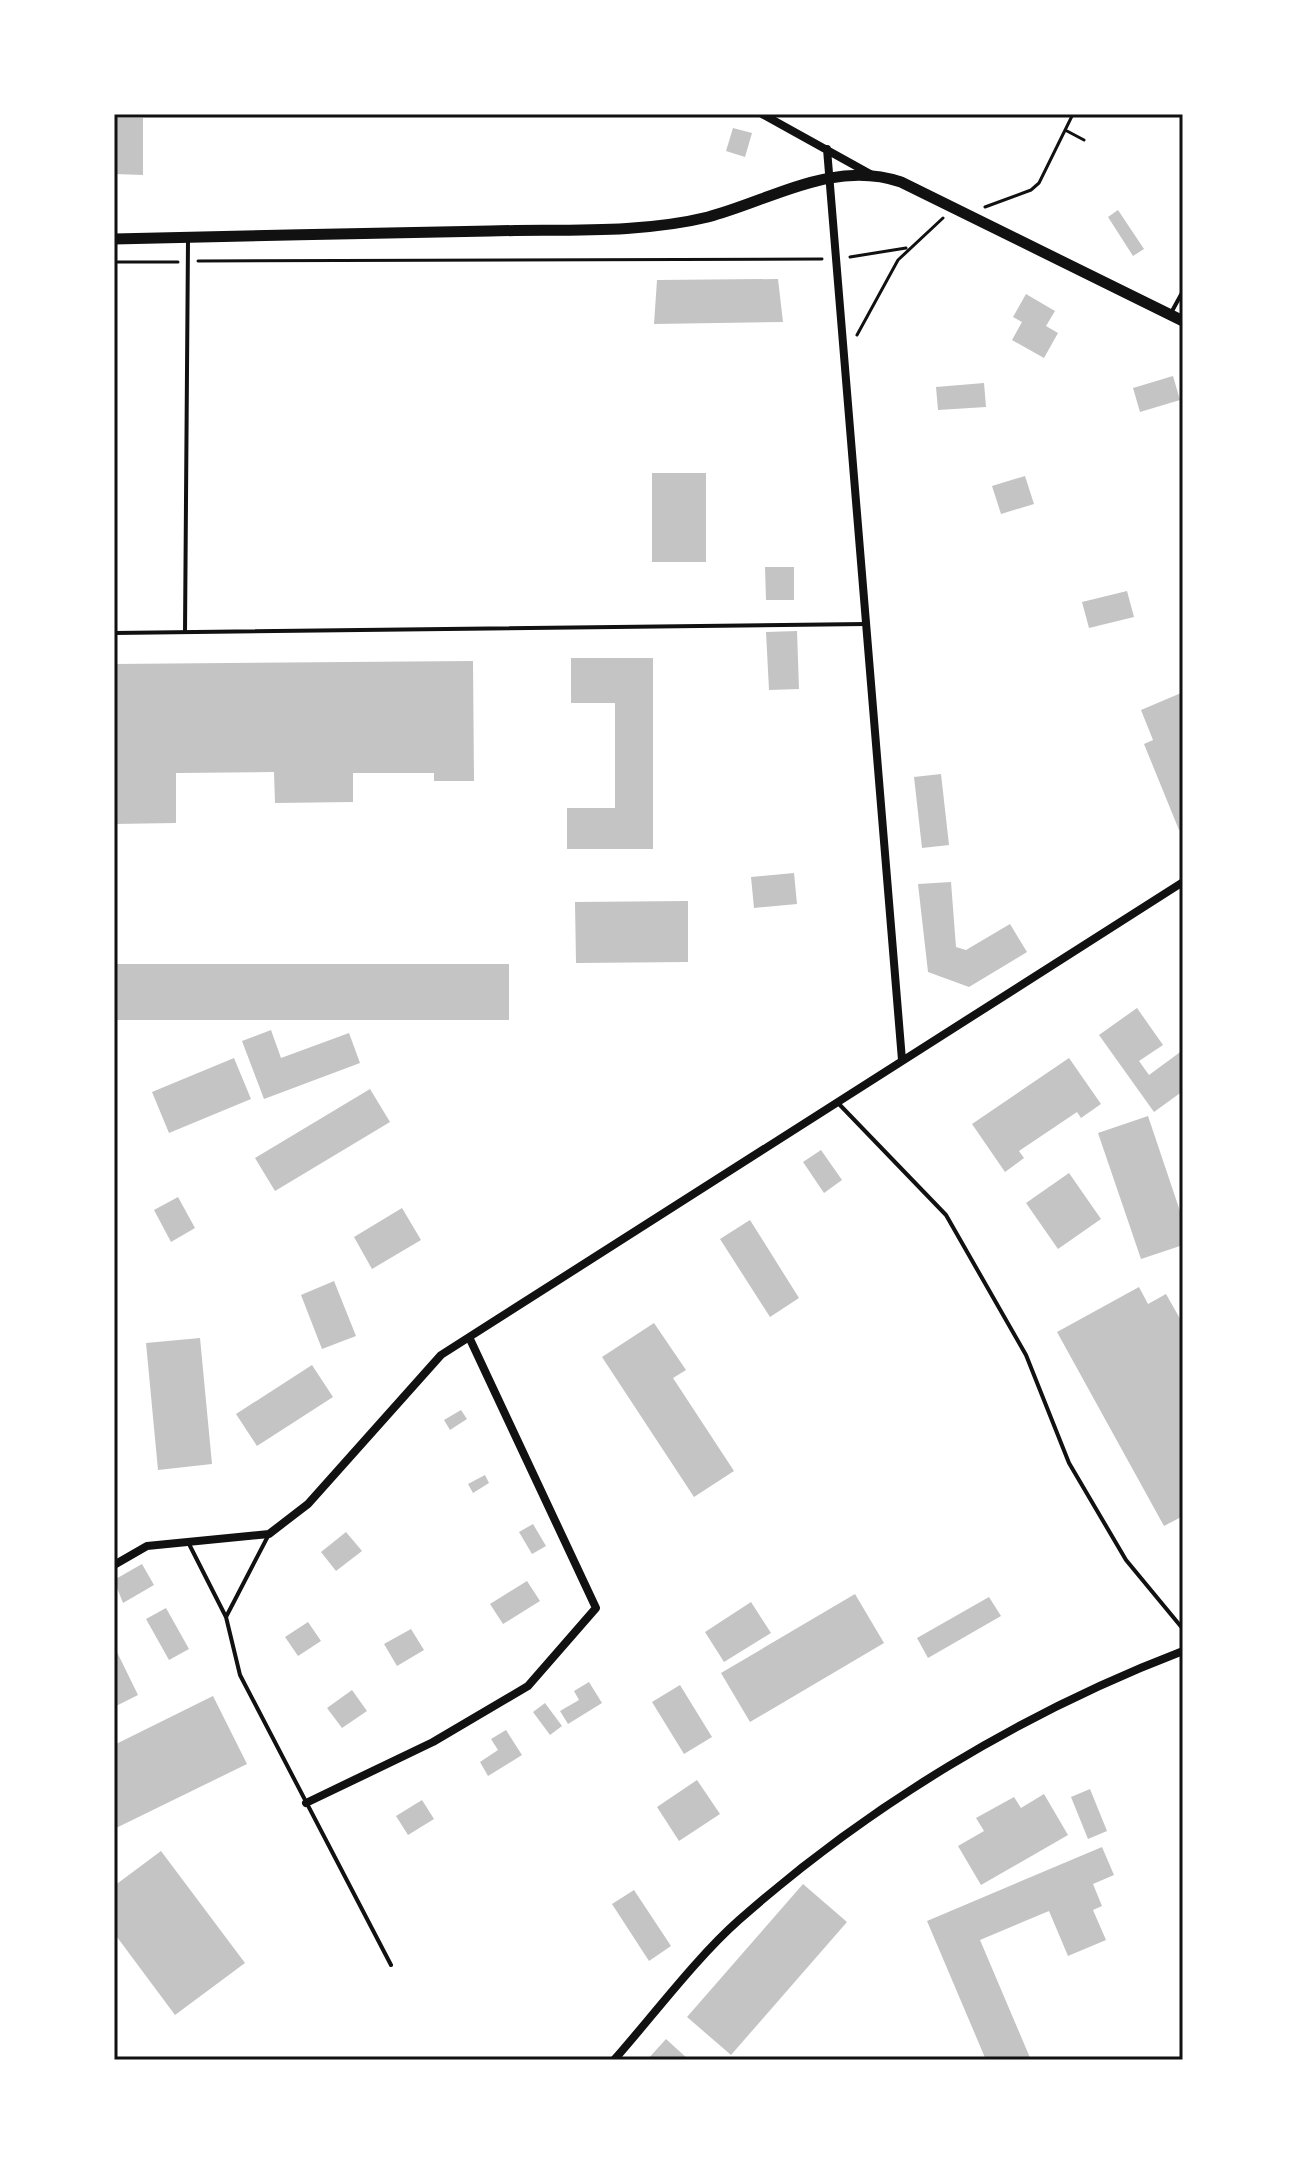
<svg xmlns="http://www.w3.org/2000/svg" width="1297" height="2174" viewBox="0 0 1297 2174" font-family="Lato,sans-serif">
  <rect width="100%" height="100%" fill="#fff"/>
  <!-- building -->
  <path fill="#c4c4c4" d="M 114,118 L 143,118 L 143,175 L 114,174 Z
    M 733,128 L 752,133 L 745,157 L 726,151 Z
    M 1118,210 L 1144,249 L 1133,256 L 1108,217 Z
    M 778,279 L 783,322 L 654,324 L 657,280 Z
    M 1026,294 L 1055,311 L 1046,326 L 1058,333 L 1044,358 L 1012,340 L 1022,322 L 1013,317 Z
    M 1173,376 L 1180,400 L 1140,412 L 1133,388 Z
    M 984,383 L 986,407 L 938,410 L 936,387 Z
    M 652,473 L 706,473 L 706,562 L 652,562 Z
    M 1025,476 L 1034,504 L 1001,514 L 992,486 Z
    M 765,567 L 794,567 L 794,600 L 766,600 Z
    M 1127,591 L 1134,617 L 1089,628 L 1082,602 Z
    M 797,631 L 799,689 L 769,690 L 766,632 Z
    M 571,658 L 653,658 L 653,849 L 567,849 L 567,808 L 615,808 L 615,703 L 571,703 Z
    M 473,661 L 474,781 L 434,781 L 434,773 L 353,773 L 353,802 L 275,803 L 274,772 L 176,773 L 176,823 L 114,824 L 114,664 Z
    M 1181,693 L 1183,829 L 1179,830 L 1144,744 L 1153,740 L 1141,710 Z
    M 941,774 L 949,845 L 922,848 L 914,777 Z
    M 794,873 L 797,904 L 754,908 L 751,877 Z
    M 951,882 L 956,947 L 966,950 L 1010,924 L 1027,952 L 969,987 L 928,972 L 918,884 Z
    M 688,901 L 688,962 L 576,963 L 575,902 Z
    M 114,964 L 509,964 L 509,1020 L 114,1020 Z
    M 1137,1008 L 1163,1045 L 1139,1061 L 1149,1075 L 1183,1050 L 1183,1091 L 1154,1112 L 1099,1035 Z
    M 271,1030 L 281,1058 L 349,1033 L 360,1063 L 264,1099 L 242,1041 Z
    M 234,1058 L 251,1099 L 169,1133 L 152,1092 Z
    M 1069,1058 L 1101,1104 L 1081,1118 L 1077,1112 L 1019,1151 L 1024,1158 L 1005,1172 L 972,1124 Z
    M 370,1089 L 390,1122 L 275,1191 L 255,1158 Z
    M 1148,1116 L 1183,1220 L 1183,1245 L 1141,1259 L 1098,1133 Z
    M 821,1150 L 842,1180 L 824,1193 L 803,1162 Z
    M 1069,1173 L 1101,1219 L 1058,1249 L 1026,1203 Z
    M 178,1197 L 195,1228 L 171,1242 L 154,1210 Z
    M 402,1208 L 421,1240 L 372,1269 L 354,1237 Z
    M 750,1220 L 799,1298 L 770,1317 L 720,1239 Z
    M 334,1281 L 356,1336 L 322,1349 L 301,1295 Z
    M 1139,1287 L 1148,1304 L 1166,1294 L 1183,1324 L 1183,1516 L 1164,1526 L 1057,1332 Z
    M 654,1323 L 686,1370 L 673,1378 L 734,1471 L 694,1497 L 602,1357 Z
    M 200,1338 L 212,1464 L 158,1470 L 146,1343 Z
    M 312,1365 L 333,1397 L 257,1446 L 236,1414 Z
    M 461,1410 L 467,1419 L 450,1430 L 444,1420 Z
    M 485,1475 L 489,1483 L 473,1493 L 468,1484 Z
    M 533,1524 L 546,1546 L 532,1554 L 519,1532 Z
    M 346,1532 L 362,1551 L 336,1571 L 321,1552 Z
    M 142,1564 L 154,1585 L 123,1603 L 114,1580 Z
    M 527,1581 L 540,1601 L 503,1624 L 490,1604 Z
    M 855,1594 L 884,1643 L 750,1722 L 721,1673 Z
    M 989,1597 L 1001,1616 L 928,1658 L 917,1638 Z
    M 751,1602 L 771,1633 L 724,1662 L 705,1632 Z
    M 166,1608 L 189,1649 L 169,1660 L 146,1619 Z
    M 308,1622 L 321,1641 L 298,1656 L 285,1637 Z
    M 411,1629 L 424,1650 L 397,1666 L 384,1644 Z
    M 114,1646 L 138,1695 L 114,1707 Z
    M 589,1682 L 602,1703 L 568,1724 L 560,1711 L 579,1700 L 574,1691 Z
    M 680,1685 L 712,1737 L 684,1754 L 652,1702 Z
    M 352,1690 L 367,1711 L 342,1728 L 327,1708 Z
    M 213,1696 L 247,1764 L 114,1829 L 114,1745 Z
    M 545,1703 L 562,1726 L 550,1735 L 533,1712 Z
    M 506,1730 L 522,1755 L 488,1776 L 480,1762 L 498,1750 L 491,1739 Z
    M 697,1780 L 720,1814 L 679,1841 L 657,1807 Z
    M 1090,1789 L 1107,1831 L 1088,1839 L 1071,1797 Z
    M 1044,1794 L 1068,1835 L 981,1885 L 958,1846 L 984,1831 L 976,1818 L 1014,1797 L 1021,1808 Z
    M 422,1800 L 434,1819 L 408,1835 L 396,1816 Z
    M 1102,1847 L 1114,1875 L 1093,1884 L 1102,1906 L 1093,1910 L 1106,1940 L 1068,1956 L 1049,1911 L 980,1940 L 1031,2060 L 986,2060 L 927,1921 Z
    M 161,1851 L 245,1963 L 175,2015 L 114,1933 L 114,1886 Z
    M 803,1884 L 847,1922 L 731,2055 L 687,2017 Z
    M 634,1890 L 671,1946 L 649,1961 L 612,1904 Z
    M 666,2039 L 689,2060 L 647,2060 Z"/>
  <g fill="none" stroke-linecap="round" stroke-linejoin="round">
    <!-- path -->
    <path stroke="#111" stroke-width="3" d="M 1067,131 L 1084,140
      M 985,207 L 1031,190 L 1039,183 L 1073,114
      M 850,257 L 906,248
      M 198,261 L 822,259
      M 114,262 L 178,262
      M 857,335 L 898,260 L 943,218"/>
    <!-- service -->
    <path stroke="#111" stroke-width="4" d="M 1171,313 L 1183,291
      M 185,632 L 188,240
      M 114,633 L 866,624
      M 838,1103 L 946,1215 L 1026,1355 L 1069,1463 L 1126,1560 L 1183,1629
      M 189,1544 L 226,1617 L 240,1675 L 391,1965
      M 226,1617 L 268,1536"/>
    <!-- minor -->
    <path stroke="#111" stroke-width="8" d="M 762,114 L 872,175
      M 827,149 L 902,1060
      M 114,1565 L 147,1546 L 269,1534 L 308,1504 L 441,1355 L 1183,882
      M 306,1803 L 433,1742 L 528,1686 L 596,1608 L 469,1337
      M 614,2060 C 652,2017 697,1957 739,1920 C 868,1806 1023,1712 1183,1651"/>
    <!-- secondary -->
    <path stroke="#111" stroke-width="11" d="M 114,239 C 239,236 365,233 490,231 C 562,229 639,234 708,217 C 772,200 833,159 901,182 L 1183,321"/>
  </g>
  <!-- border -->
  <rect width="1297" height="2174" fill="none" stroke="#ffffff" stroke-width="232"/>
  <rect x="116" y="116" width="1065" height="1942" fill="none" stroke="#111" stroke-width="3"/>
</svg>
